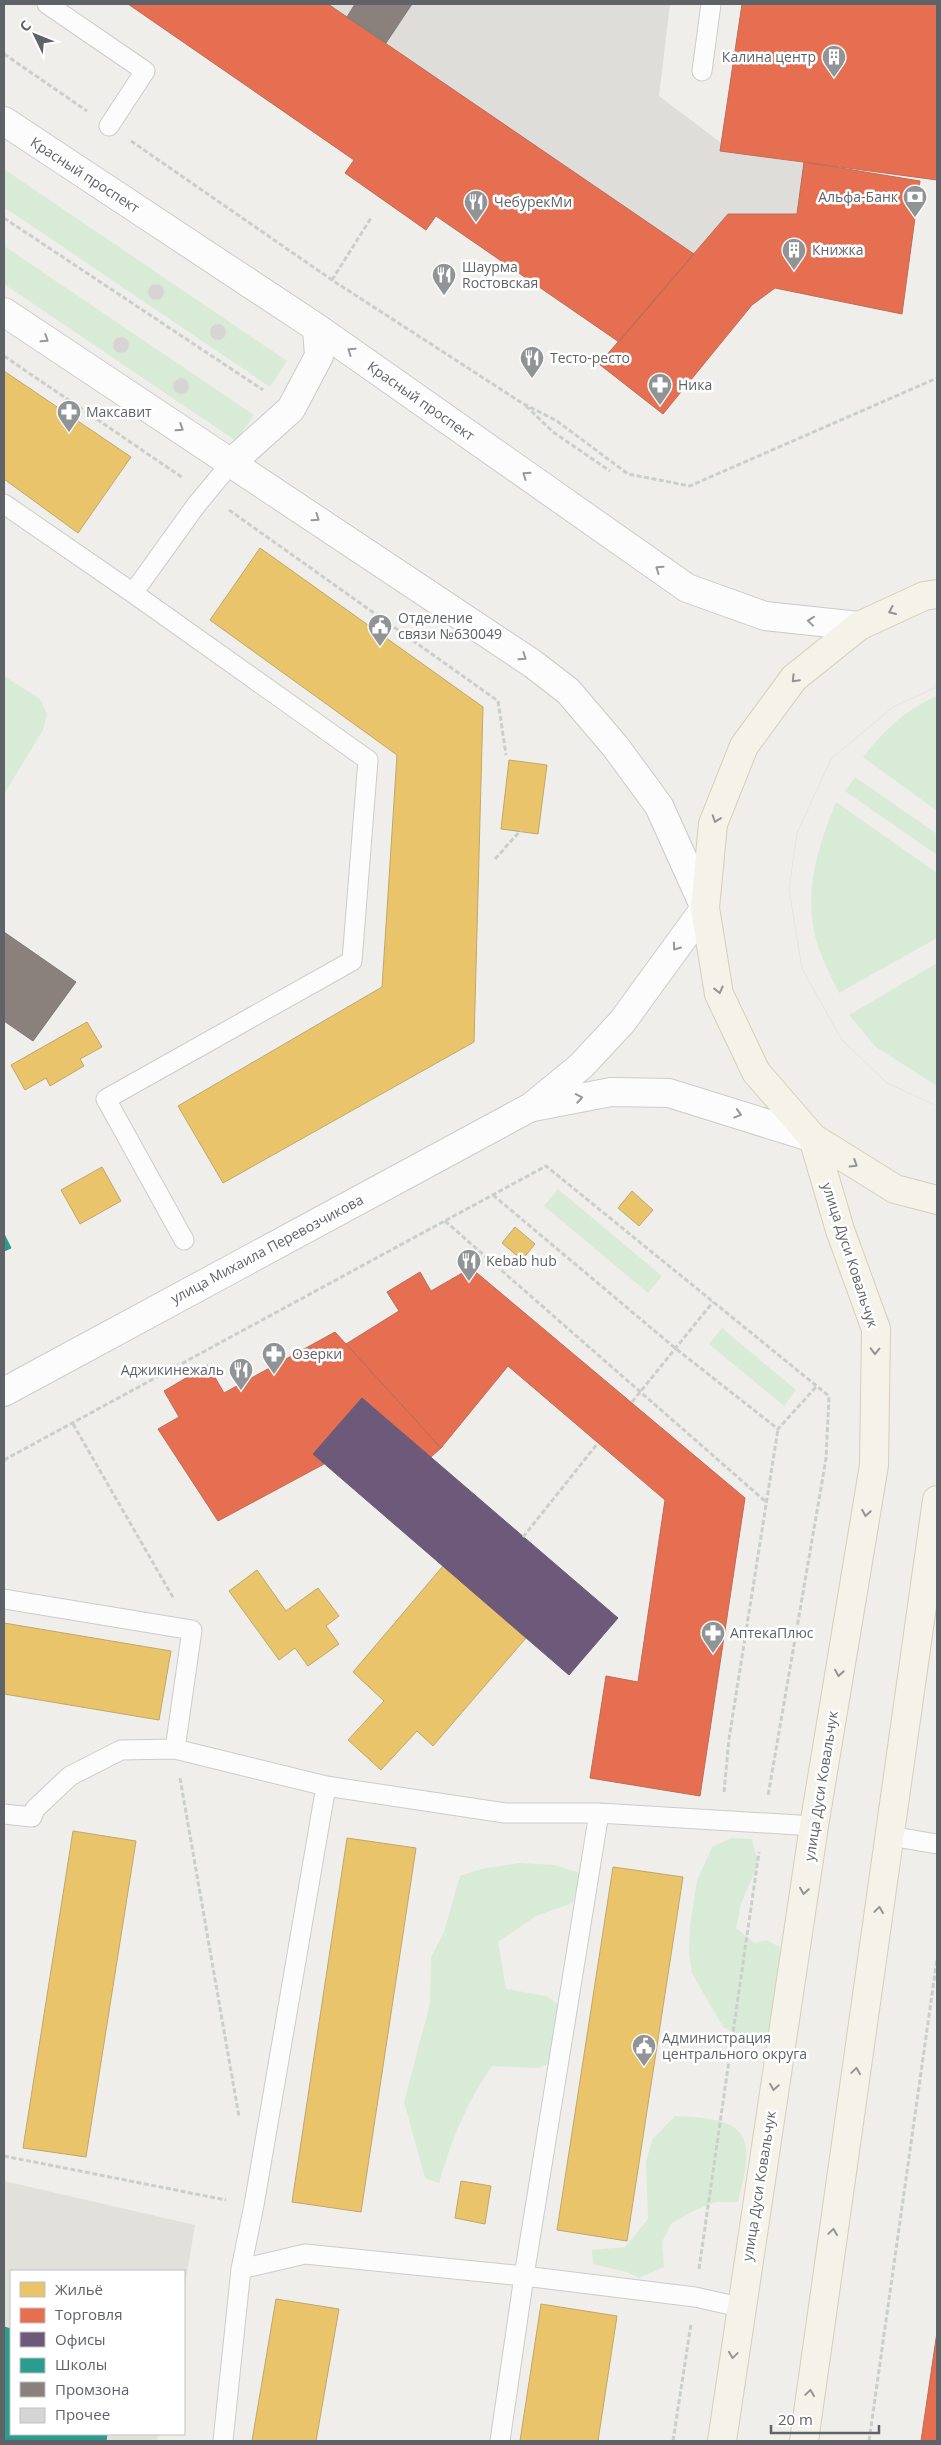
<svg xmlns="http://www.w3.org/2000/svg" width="941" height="2445" viewBox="0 0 941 2445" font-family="'Open Sans',sans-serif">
  <rect width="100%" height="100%" fill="#efeeea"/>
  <!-- industrial -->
  <path fill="#dfddda" d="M 227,4 L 670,4 L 659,96 L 732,151 L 872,176 L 699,320 Z"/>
  <!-- education -->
  <path fill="#e2e0da" d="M 4,2181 L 195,2225 L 184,2291 L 184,2271 L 11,2271 L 11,2434 L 159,2434 L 157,2441 L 4,2441 Z"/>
  <!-- green -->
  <path fill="#d8ebd6" d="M 4,169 L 287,361 L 270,387 L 4,207 Z
    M 4,246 L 254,415 L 236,441 L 4,284 Z
    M 4,676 L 40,699 L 47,714 L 43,730 L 4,794 Z
    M 937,696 L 937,811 L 863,757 C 886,729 903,711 937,696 Z
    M 855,777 L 937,834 L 937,855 L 845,791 Z
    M 836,802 L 937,873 L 937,938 L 839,993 C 829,972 816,949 813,925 C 806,882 820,842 836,802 Z
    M 937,963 L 937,1086 L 876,1047 L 849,1015 Z
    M 558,1189 L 662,1276 L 648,1293 L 544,1206 Z
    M 722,1328 L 796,1390 L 784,1406 L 709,1344 Z
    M 732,1838 L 752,1839 L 758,1864 L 741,1904 L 736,1928 L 755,1943 L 766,1940 L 780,1947 L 775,2016 L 766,2039 L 747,2039 L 723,2027 L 692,1973 L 689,1952 L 690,1926 L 697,1881 L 712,1847 Z
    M 519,1863 L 554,1865 L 580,1873 L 573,1903 L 536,1916 L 498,1942 L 506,1989 L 546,1996 L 559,2005 L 562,2058 L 538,2068 L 492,2066 C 467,2101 451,2141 439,2183 L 425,2178 L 404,2102 L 430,2004 L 431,1957 L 444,1932 L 460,1876 L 481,1869 Z
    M 675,2116 C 747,2119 757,2131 738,2202 L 715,2202 L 691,2212 L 671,2224 L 662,2242 L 664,2267 L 639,2278 L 627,2272 L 593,2264 L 592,2250 L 625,2247 L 648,2219 L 646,2162 L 652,2140 Z"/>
  <!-- homes -->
  <path fill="#e9c46a" stroke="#c0a769" d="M 4,371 L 131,457 L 78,533 L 4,479 Z
    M 260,548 L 483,707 L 474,1042 L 223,1183 L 178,1106 L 382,987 L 397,755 L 210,620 Z
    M 509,760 L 547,765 L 538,834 L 501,829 Z
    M 87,1022 L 102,1047 L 80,1059 L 84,1066 L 50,1086 L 46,1078 L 25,1090 L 11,1065 Z
    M 102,1167 L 121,1201 L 80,1224 L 61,1190 Z
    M 632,1191 L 653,1210 L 639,1226 L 618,1208 Z
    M 515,1227 L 535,1244 L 522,1260 L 502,1243 Z
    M 443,1566 L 526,1638 L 433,1746 L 417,1731 L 381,1770 L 348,1740 L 384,1701 L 353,1672 Z
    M 257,1570 L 286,1611 L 318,1588 L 339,1616 L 326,1626 L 339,1644 L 308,1666 L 295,1648 L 279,1660 L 229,1591 Z
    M 4,1623 L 171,1651 L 159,1720 L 4,1694 Z
    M 73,1831 L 136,1841 L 86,2157 L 23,2148 Z
    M 347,1838 L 416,1848 L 361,2212 L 292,2202 Z
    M 613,1867 L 683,1877 L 627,2241 L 557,2230 Z
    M 461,2181 L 491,2186 L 485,2224 L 455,2218 Z
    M 276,2299 L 339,2309 L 316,2441 L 252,2441 Z
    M 541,2304 L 617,2316 L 598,2441 L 520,2441 Z"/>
  <!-- shops -->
  <path fill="#e76f51" stroke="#be6b58" d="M 128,4 L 328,4 L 694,254 L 619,342 L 436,216 L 426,230 L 345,173 L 354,160 Z
    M 742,4 L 937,4 L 937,180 L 720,151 Z
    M 804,162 L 920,181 L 902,314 L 775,288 L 752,305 L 663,414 L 599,364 L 728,214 L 797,214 Z
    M 471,1268 L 745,1498 L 700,1796 L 590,1778 L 606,1676 L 638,1682 L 665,1500 L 508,1366 L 441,1448 L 346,1344 L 399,1311 L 387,1292 L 420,1272 L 431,1291 Z
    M 335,1332 L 441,1448 L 431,1457 L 362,1398 L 313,1454 L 324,1464 L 218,1521 L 158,1429 L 179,1417 L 164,1391 L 208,1365 L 224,1393 Z
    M 937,2332 L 937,2441 L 921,2441 Z"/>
  <!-- offices -->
  <path fill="#6d597a" stroke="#695c75" d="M 362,1398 L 618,1618 L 569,1675 L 313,1454 Z"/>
  <!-- schools -->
  <path fill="#2a9d8f" stroke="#3a8c83" d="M 4,1234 L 11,1248 L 4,1251 Z
    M 4,2327 L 11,2329 L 11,2434 L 107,2434 L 106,2441 L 4,2440 Z"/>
  <!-- industry -->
  <path fill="#8a817c" stroke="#7d7876" d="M 355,4 L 412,4 L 386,43 L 347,17 Z
    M 4,932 L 76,982 L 33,1041 L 4,1021 Z"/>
  <!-- building -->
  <path fill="#d6d5d3" stroke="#deddd9" d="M148 292a8 8 0 1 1 16 0a8 8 0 1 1-16 0Z
    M210 332a8 8 0 1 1 16 0a8 8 0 1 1-16 0Z
    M113 345a8 8 0 1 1 16 0a8 8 0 1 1-16 0Z
    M173 386a8 8 0 1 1 16 0a8 8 0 1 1-16 0Z"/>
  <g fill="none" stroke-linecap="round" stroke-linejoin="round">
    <defs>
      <path id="service" d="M 47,4 L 145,71 L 109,126
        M 702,71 L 711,4
        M 4,504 L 133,593 L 368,760 L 352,961 L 106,1099 L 184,1240
        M 133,593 L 197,504 L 232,462
        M 4,1599 L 192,1630 L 175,1749
        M 4,1814 L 32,1817 L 35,1809 L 70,1776 L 121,1750 L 175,1749 L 326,1786 L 505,1813 L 599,1813 L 814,1826
        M 890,1836 L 937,1844
        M 241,2269 L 305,2254 L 524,2276 L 695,2297 L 740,2307
        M 223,2441 L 241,2269 L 254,2205 L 326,1786
        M 500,2441 L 524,2276 L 599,1813"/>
      <path id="minor" d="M 533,1107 L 611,1092 L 669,1093 L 813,1138
        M 4,1392 L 531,1107 L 581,1066 L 622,1022 L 705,908"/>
      <path id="secondary" d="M 4,121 L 317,328 L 687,588 L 765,616 L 859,626
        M 4,312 L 533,664 L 568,691 L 615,746 L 659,806 L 705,908
        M 232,462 L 291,409 L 319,356 L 317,328"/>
      <path id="primary" d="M 937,594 L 924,596 L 859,626 L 794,678 L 744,746 L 713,824 L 705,908 L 719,994 L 756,1072 L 813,1138 L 895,1189 L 937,1200
        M 722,2441 L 814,1826 L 874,1465 L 876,1329 L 840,1230 L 813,1138
        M 804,2441 L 937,1500"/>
    </defs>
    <!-- service casing -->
    <use href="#service" stroke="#cbcccc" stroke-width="21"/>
    <!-- minor casing -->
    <use href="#minor" stroke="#cbcccc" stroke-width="30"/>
    <!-- secondary casing -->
    <use href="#secondary" stroke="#cacacb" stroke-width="30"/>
    <!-- primary casing -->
    <use href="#primary" stroke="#d7ceb8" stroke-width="30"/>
    <!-- path -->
    <path stroke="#cacfcc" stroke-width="3" stroke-dasharray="5 2.5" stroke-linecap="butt" d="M 4,54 L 87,111
      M 131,141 L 332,280 L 522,403 L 557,421 L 628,474 L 690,486 L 937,378
      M 4,218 L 263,390
      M 332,280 L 371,218
      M 4,356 L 183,478
      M 526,406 L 553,432 L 610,471
      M 229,510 L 498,701 L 506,755
      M 495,859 L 521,830
      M 493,1195 L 675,1348 L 778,1429 L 816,1387
      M 445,1221 L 765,1501
      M 632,1402 L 713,1302
      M 73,1424 L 174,1599
      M 4,1460 L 546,1166 L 829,1396 L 826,1459 L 768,1796
      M 523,1537 L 598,1443
      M 180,1778 L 239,2117
      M 724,1792 L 729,1739 L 778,1429
      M 4,2156 L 226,2200
      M 699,2269 L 759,1852
      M 673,2441 L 691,2324
      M 869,2441 L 937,1959"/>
    <!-- service -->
    <use href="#service" stroke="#fdfcfc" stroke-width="19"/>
    <!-- minor -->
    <use href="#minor" stroke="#fdfcfc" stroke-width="28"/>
    <!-- secondary -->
    <use href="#secondary" stroke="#fdfcfc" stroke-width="28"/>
    <!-- primary -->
    <use href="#primary" stroke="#f4f2e9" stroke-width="28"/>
    <!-- tram -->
    <path stroke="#e4e4e4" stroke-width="1" d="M 937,687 L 893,707 L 831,759 L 797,833 L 789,889 L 802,969 L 842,1040 L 887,1083 L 937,1106"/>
  </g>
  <!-- one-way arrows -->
  <defs><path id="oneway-chevron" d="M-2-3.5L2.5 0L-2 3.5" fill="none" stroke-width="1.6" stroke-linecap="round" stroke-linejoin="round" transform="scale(1.25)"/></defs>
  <g stroke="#96999c">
    <use href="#oneway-chevron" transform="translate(45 339) rotate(33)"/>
    <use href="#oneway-chevron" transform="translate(351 351) rotate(-145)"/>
    <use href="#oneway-chevron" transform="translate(180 428) rotate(33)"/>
    <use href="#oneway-chevron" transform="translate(526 475) rotate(-145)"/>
    <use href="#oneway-chevron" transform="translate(316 518) rotate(34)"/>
    <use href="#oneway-chevron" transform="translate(659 569) rotate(-145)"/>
    <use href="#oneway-chevron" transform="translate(811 621) rotate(-174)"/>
    <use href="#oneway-chevron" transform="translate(523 657) rotate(34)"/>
    <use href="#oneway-chevron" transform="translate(676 947) rotate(126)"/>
    <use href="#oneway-chevron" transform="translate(579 1098) rotate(-10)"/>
    <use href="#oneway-chevron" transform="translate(738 1114) rotate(17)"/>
  </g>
  <g stroke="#939595">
    <use href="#oneway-chevron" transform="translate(892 611) rotate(156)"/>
    <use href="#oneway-chevron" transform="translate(795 679) rotate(134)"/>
    <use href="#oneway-chevron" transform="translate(716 819) rotate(109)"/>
    <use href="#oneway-chevron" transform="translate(719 990) rotate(76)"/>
    <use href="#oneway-chevron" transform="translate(854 1164) rotate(32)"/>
    <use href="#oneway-chevron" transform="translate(875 1351) rotate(91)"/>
    <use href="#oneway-chevron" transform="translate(866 1513) rotate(99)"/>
    <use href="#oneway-chevron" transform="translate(839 1673) rotate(99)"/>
    <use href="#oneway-chevron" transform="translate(804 1891) rotate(99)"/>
    <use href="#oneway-chevron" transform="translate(879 1910) rotate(-82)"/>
    <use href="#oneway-chevron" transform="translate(856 2071) rotate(-82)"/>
    <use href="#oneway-chevron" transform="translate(774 2087) rotate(99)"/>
    <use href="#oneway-chevron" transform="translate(833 2232) rotate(-82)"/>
    <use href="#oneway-chevron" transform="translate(733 2355) rotate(98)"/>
    <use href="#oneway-chevron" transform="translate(810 2393) rotate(-82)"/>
  </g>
  <!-- icons -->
  <defs>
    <symbol id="building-pin" viewBox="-11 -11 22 30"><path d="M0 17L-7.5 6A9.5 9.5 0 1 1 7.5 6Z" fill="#919496" stroke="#fff"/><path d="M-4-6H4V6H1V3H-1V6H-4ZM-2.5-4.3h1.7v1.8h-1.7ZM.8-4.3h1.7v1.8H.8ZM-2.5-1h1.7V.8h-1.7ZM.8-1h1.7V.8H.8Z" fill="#fff"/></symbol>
    <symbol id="bank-pin" viewBox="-11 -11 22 30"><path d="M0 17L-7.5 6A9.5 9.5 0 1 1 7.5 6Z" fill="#919496" stroke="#fff"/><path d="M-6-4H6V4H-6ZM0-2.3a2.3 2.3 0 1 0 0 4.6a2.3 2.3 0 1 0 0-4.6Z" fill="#fff"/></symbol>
    <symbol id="restaurant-pin" viewBox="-11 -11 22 30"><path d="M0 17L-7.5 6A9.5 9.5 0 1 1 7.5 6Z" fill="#919496" stroke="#fff"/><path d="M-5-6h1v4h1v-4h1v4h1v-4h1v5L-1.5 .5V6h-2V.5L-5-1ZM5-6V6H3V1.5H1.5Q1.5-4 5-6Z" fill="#fff"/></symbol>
    <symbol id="pharmacy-pin" viewBox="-11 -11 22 30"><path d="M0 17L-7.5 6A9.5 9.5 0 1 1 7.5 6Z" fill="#919496" stroke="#fff"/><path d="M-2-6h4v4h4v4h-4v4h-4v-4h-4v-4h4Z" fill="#fff"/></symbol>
    <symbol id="civic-pin" viewBox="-11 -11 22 30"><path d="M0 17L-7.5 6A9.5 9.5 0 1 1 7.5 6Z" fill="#919496" stroke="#fff"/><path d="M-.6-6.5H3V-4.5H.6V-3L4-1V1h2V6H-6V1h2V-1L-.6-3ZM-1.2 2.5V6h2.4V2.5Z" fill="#fff"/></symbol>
  </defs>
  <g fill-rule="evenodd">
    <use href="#building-pin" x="820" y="43" width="28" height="38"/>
    <use href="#bank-pin" x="901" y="183" width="28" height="38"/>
    <use href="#restaurant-pin" x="462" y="188" width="28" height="38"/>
    <use href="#building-pin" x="780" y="236" width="28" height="38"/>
    <use href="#restaurant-pin" x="430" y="261" width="28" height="38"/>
    <use href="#restaurant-pin" x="518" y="344" width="28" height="38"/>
    <use href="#pharmacy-pin" x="646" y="371" width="28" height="38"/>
    <use href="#pharmacy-pin" x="55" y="398" width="28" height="38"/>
    <use href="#civic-pin" x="366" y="612" width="28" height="38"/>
    <use href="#restaurant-pin" x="455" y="1247" width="28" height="38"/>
    <use href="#pharmacy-pin" x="260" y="1340" width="28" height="38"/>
    <use href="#restaurant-pin" x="227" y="1356" width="28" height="38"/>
    <use href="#pharmacy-pin" x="699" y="1619" width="28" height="38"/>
    <use href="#civic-pin" x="630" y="2032" width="28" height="38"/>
  </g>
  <g text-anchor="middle" stroke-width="5" stroke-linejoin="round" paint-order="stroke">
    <!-- poi labels -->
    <g font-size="14" fill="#5f6368" stroke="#fff" text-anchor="start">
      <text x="816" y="62" text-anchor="end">Калина центр</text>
      <text x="898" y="202" text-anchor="end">Альфа-Банк</text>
      <text x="494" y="207">ЧебурекМи</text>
      <text x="812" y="255">Книжка</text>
      <text x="462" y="272">Шаурма<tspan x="462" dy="16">Rостовская</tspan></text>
      <text x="550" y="363">Тесто-ресто</text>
      <text x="678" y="390">Ника</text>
      <text x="86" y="417">Максавит</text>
      <text x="398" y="623">Отделение<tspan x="398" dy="16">связи №630049</tspan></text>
      <text x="486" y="1266">Kebab hub</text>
      <text x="292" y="1359">Озерки</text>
      <text x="224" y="1375" text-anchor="end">Аджикинежаль</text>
      <text x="730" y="1638">АптекаПлюс</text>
      <text x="662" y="2043">Администрация<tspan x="662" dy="16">центрального округа</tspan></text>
    </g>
    <!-- street labels -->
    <g font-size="14" fill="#5f6368" stroke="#fff">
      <text transform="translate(85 175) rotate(33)" y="5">Красный проспект</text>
      <text transform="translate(421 401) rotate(35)" y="5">Красный проспект</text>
      <text transform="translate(267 1249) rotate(-28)" y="5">улица Михаила Перевозчикова</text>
      <text transform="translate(850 1255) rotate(72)" y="5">улица Дуси Ковальчук</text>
      <text transform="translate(821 1786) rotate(-81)" y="5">улица Дуси Ковальчук</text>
      <text transform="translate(759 2186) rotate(-81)" y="5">улица Дуси Ковальчук</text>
    </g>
  </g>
  <!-- border -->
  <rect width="941" height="2445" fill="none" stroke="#5f6368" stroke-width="10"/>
  <!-- legend -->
  <rect x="10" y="2270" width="175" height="165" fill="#ffffff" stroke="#bfc1c3"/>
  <rect x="20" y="2282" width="25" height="15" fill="#e9c46a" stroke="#bfc1c3"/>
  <text x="55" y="2295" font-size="15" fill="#5f6368">Жильё</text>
  <rect x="20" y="2308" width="25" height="15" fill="#e76f51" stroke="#bfc1c3"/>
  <text x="55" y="2320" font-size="15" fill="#5f6368">Торговля</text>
  <rect x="20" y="2332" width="25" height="15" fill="#6d597a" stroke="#bfc1c3"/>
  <text x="55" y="2345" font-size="15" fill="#5f6368">Офисы</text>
  <rect x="20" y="2358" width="25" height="15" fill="#2a9d8f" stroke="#bfc1c3"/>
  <text x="55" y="2370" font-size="15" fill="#5f6368">Школы</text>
  <rect x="20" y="2382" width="25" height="15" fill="#8a817c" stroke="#bfc1c3"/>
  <text x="55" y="2395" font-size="15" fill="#5f6368">Промзона</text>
  <rect x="20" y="2408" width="25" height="15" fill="#d6d5d3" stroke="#bfc1c3"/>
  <text x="55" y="2420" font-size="15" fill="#5f6368">Прочее</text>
  <!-- north arrow -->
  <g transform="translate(35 35) rotate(313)" stroke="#ffffff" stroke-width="4" paint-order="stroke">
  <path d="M0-4L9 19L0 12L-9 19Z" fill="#5f6368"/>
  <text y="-8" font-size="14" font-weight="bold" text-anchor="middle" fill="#5f6368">С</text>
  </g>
  <!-- scale -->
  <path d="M771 2425v8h108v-8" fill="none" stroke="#5f6368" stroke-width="2.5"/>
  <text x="778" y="2425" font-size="15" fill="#5f6368" stroke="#ffffff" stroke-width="4" paint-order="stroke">20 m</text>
</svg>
